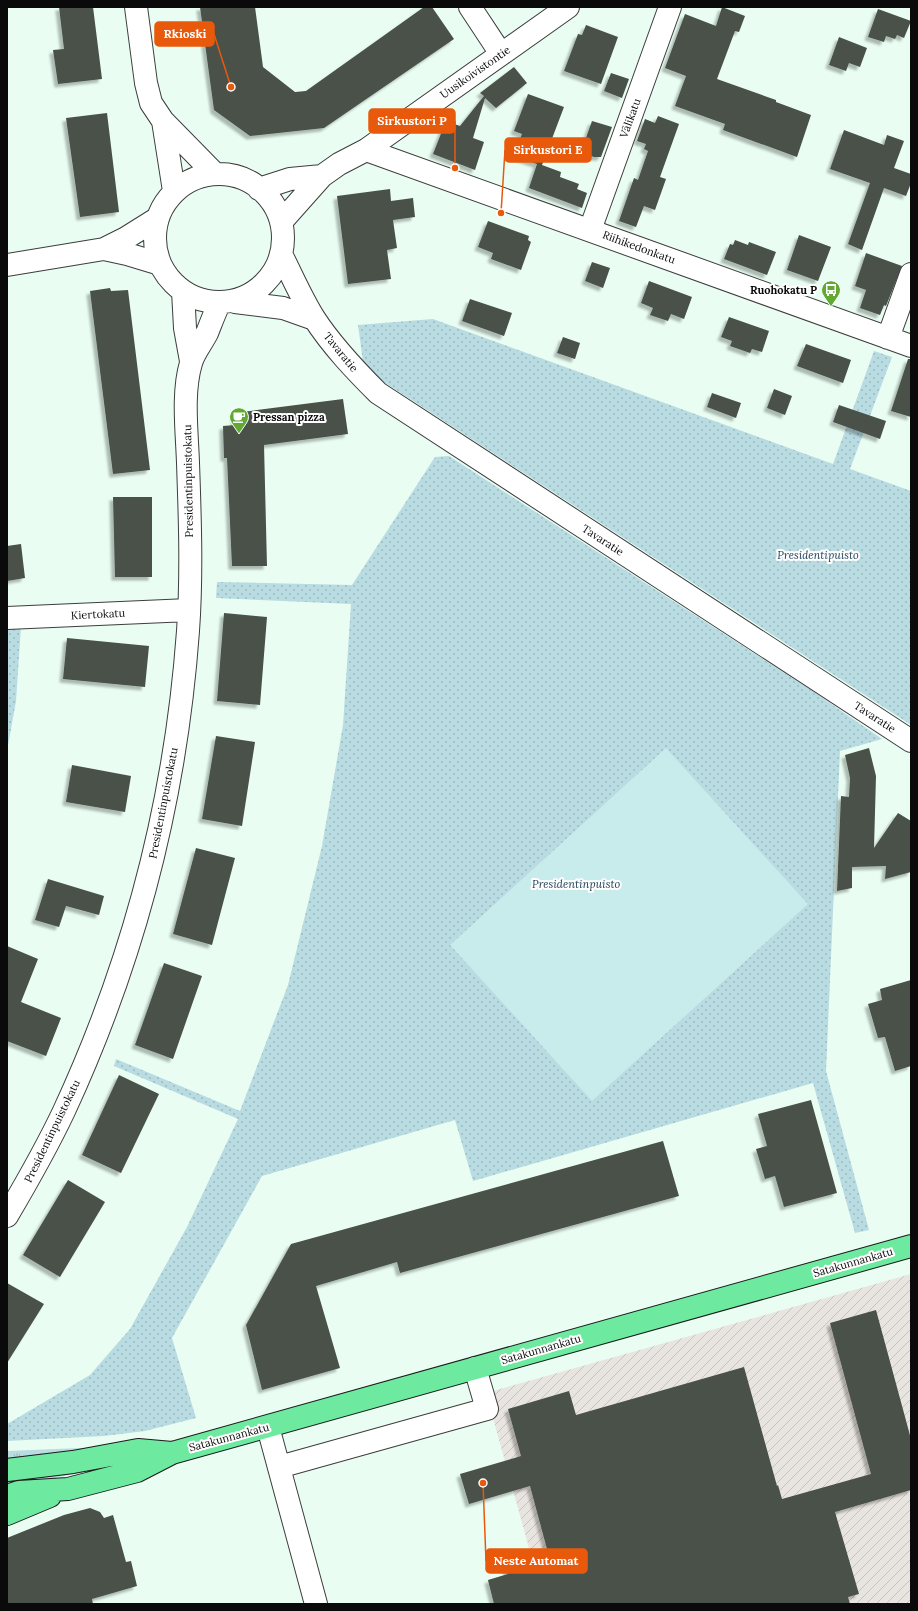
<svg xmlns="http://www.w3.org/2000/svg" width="918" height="1611" viewBox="0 0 918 1611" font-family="Lora,serif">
  <defs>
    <pattern id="industrial-furrows" width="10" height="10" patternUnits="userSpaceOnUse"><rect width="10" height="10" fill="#e8e4df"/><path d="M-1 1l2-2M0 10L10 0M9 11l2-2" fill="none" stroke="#c6c2be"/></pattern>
    <pattern id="grass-tufts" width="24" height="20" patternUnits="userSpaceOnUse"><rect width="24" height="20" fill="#b8dce2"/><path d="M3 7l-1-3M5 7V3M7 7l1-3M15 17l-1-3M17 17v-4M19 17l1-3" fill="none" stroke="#9dbbc1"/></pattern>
    <pattern id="park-dots" width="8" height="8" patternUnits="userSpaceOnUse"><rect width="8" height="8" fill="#b8dce2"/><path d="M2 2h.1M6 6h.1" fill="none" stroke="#9dbbc1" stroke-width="1.8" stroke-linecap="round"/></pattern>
    <filter id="shadow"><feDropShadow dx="-3.5" dy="3.5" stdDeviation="1" flood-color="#0004"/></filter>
  </defs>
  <rect width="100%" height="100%" fill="#e9fdf2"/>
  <!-- industrial -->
  <path fill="url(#industrial-furrows)" d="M 911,1274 L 911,1604 L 494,1604 L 488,1580 L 508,1574 L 506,1566 L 522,1561 L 534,1566 L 486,1393 Z"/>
  <!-- grass -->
  <path fill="url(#grass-tufts)" d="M 105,1447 L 7,1462 L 7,1451 Z
    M 143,1460 L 9,1487 L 7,1488 L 7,1480 Z"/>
  <!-- park -->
  <path fill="url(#park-dots)" d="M 433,319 L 833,464 L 874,351 L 892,357 L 850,469 L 911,491 L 911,725 L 364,369 L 358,325 Z
    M 449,456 L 814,692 L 882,739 L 840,751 L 826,1071 L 869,1230 L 855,1233 L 813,1083 L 473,1181 L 455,1120 L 262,1176 L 172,1338 L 196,1418 L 145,1431 L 104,1436 L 7,1441 L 7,1424 L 90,1375 L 130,1329 L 187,1227 L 238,1119 L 114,1066 L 116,1059 L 240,1111 L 288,985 L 322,846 L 343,725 L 351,604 L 216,598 L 217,582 L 352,585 L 435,457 Z
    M 21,626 L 16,701 L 7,751 L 7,629 Z"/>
  <!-- pitch -->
  <path fill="#c8ebeb" d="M 666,748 L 808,904 L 592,1101 L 450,945 Z"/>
  <!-- building -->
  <path fill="#485148" filter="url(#shadow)" d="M 59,7 L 93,7 L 102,79 L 58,84 L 53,50 L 64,49 Z
    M 200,7 L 255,7 L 263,67 L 295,92 L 306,91 L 424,7 L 432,7 L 454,39 L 324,128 L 250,136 L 214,110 Z
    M 722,7 L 745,16 L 739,32 L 735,31 L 717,79 L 776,100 L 776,102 L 811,115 L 797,157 L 723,130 L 725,124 L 675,106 L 686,76 L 665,68 L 685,14 L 716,26 Z
    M 878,9 L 911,21 L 904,38 L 897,35 L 895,39 L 886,36 L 884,42 L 868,37 Z
    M 586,25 L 618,37 L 601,84 L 564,71 L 578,34 L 582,35 Z
    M 839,37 L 867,48 L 860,67 L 849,63 L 846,71 L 829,65 Z
    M 514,67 L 527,83 L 496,108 L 485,98 L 473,138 L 484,142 L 475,170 L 433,154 L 446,121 L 460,126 L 484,96 L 480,93 Z
    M 611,73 L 629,79 L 622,98 L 604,91 Z
    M 528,94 L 564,107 L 542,165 L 561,172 L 560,177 L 579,184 L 577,189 L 587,193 L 582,208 L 529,188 L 537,164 L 513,156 L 522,134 L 514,131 Z
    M 107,113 L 119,212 L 80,217 L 66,118 Z
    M 658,116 L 679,124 L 660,177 L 666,179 L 655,210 L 644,206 L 636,227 L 619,221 L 634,178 L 638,180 L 648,151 L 644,149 L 646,144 L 637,141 L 645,119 L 655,123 Z
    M 592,121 L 612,127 L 601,157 L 594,157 L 581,152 Z
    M 844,130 L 884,145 L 887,135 L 904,141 L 894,168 L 911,174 L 911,183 L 906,196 L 884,188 L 862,250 L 848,244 L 870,183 L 830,169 Z
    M 390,189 L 391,201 L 413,198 L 415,217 L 393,220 L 397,248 L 387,250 L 391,279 L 348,284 L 337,196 Z
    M 488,221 L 529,236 L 528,240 L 531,242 L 521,270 L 491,259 L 493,253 L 478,247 Z
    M 799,235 L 831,247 L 818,281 L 787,270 Z
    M 735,240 L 748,245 L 749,242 L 776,252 L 767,275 L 724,259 L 730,244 L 733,245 Z
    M 866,253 L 902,266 L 886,306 L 884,305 L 880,315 L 860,308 L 866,290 L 855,286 Z
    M 592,262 L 610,268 L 603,288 L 585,281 Z
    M 649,281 L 692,297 L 684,319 L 671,314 L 668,321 L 650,315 L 653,308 L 641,303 Z
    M 110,288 L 111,291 L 128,290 L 150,470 L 113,474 L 90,291 Z
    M 470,299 L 512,313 L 504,336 L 462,321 Z
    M 729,317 L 769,331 L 762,352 L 752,349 L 750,353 L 730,346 L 732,341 L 721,337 Z
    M 563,337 L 580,343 L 575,359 L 557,353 Z
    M 806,344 L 851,360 L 843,383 L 797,366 Z
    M 908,359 L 911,359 L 911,417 L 891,411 Z
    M 774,389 L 792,396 L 785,415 L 767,408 Z
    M 712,393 L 741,403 L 736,418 L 707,407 Z
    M 343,399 L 348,434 L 264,445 L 267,566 L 232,566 L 227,458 L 224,458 L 223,426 L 235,425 L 234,413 Z
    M 839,405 L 886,421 L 880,439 L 833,422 Z
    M 113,497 L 152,497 L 152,577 L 115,577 Z
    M 21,544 L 25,578 L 7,581 L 7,546 Z
    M 224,613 L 267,617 L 260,705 L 217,701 Z
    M 67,638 L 149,646 L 145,687 L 63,679 Z
    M 216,736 L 255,742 L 242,826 L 202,819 Z
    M 869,748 L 876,776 L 874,848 L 898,813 L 911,821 L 911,872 L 885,879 L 886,866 L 852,867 L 852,888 L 837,891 L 841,796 L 849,797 L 850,778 L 845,755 Z
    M 72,765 L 131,776 L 125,812 L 66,802 Z
    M 196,848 L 235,858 L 212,945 L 173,934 Z
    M 48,879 L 104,896 L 99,915 L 66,906 L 59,927 L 35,920 Z
    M 7,946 L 38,959 L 21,1002 L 61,1018 L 46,1056 L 7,1041 Z
    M 164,963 L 202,976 L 173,1059 L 135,1045 Z
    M 911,980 L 911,1066 L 895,1071 L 885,1037 L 878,1038 L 868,1004 L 882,1000 L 880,989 Z
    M 119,1075 L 159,1094 L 121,1173 L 82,1155 Z
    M 811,1100 L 837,1193 L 784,1207 L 775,1176 L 765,1179 L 756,1149 L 767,1146 L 758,1114 Z
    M 663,1141 L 679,1196 L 400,1273 L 397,1262 L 316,1286 L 340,1368 L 262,1390 L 246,1325 L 291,1244 Z
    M 68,1180 L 105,1202 L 60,1277 L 23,1255 Z
    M 7,1283 L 44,1304 L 7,1363 Z
    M 876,1310 L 911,1439 L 911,1490 L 835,1512 L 859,1594 L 848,1597 L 850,1604 L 494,1604 L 488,1580 L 508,1574 L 506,1566 L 532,1558 L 531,1554 L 547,1549 L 530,1486 L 469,1504 L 460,1474 L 521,1456 L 508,1409 L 569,1391 L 576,1415 L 744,1367 L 777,1486 L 778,1485 L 782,1499 L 871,1474 L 830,1323 Z
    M 90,1508 L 100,1512 L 104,1518 L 113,1515 L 126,1562 L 131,1561 L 137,1586 L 92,1599 L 93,1604 L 7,1604 L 7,1538 L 64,1515 Z"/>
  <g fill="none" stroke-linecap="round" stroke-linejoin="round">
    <defs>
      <path id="minor" d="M 136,7 L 146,83 L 151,103 L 163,121 L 215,174
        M 470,7 L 501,54
        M 163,121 L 174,191
        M 366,150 L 911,346
        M155 238a64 64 0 1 1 128 0a64 64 0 1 1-128 0Z
        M 259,189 L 290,179 L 322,176
        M 282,221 L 322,176 L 339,164 L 366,150 L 568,7
        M 590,230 L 670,7
        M 104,249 L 127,254 L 160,264
        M 283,258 C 293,278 302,299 314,318 C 332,346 355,370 378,393 L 911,741
        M 7,265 L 104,249 L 126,238 L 158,218
        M 183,291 L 185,328 L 191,361
        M 235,302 L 283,308 L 314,319
        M 888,338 L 911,274
        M 7,618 L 189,610
        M 7,1216 C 27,1182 47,1147 64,1111 C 134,960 176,797 188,631 C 192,575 190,519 188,463 C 187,432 182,393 191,363 C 194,352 202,343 207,333 C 211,323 215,312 220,302
        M 268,1427 L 316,1604
        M 279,1467 L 487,1409 L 475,1368"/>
      <path id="major" d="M 7,1470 L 73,1462 L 138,1450 L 172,1453
        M 7,1496 L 19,1492 L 68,1489 L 137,1471 L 172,1453 L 911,1246
        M 7,1514 L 50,1496"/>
    </defs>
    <!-- minor casing -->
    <use href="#minor" stroke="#3d3d3d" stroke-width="24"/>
    <!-- major casing -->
    <use href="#major" stroke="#1b1b1b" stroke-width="24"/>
    <!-- minor -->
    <use href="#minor" stroke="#fff" stroke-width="22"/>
    <!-- major -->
    <use href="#major" stroke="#6de9a0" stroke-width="22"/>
  </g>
  <!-- icons -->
  <defs>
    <symbol id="bus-pin" viewBox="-11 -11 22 30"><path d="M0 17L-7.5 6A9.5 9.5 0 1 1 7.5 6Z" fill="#61a933" stroke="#fff"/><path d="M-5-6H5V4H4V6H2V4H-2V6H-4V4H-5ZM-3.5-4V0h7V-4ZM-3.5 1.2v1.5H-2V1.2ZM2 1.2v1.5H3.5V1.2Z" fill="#fff"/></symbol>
    <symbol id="cafe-pin" viewBox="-11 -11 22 30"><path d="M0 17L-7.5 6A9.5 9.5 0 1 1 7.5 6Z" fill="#61a933" stroke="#fff"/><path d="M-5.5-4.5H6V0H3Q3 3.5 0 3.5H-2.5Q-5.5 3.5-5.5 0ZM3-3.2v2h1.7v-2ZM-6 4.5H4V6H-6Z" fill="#fff"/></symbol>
  </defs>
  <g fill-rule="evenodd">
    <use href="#bus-pin" x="820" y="279" width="22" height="30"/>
    <use href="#cafe-pin" x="228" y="406" width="22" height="30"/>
  </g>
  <g text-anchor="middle" stroke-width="4" stroke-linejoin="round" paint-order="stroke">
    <!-- street labels -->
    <g font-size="11" fill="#0a0a0a" stroke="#fff">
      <text transform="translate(475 72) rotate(-35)" y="4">Uusikoivistontie</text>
      <text transform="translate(630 118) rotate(-70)" y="4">Välikatu</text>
      <text transform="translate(639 247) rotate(20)" y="4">Riihikedonkatu</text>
      <text transform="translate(341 352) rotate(51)" y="4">Tavaratie</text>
      <text transform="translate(188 481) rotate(-91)" y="4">Presidentinpuistokatu</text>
      <text transform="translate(603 540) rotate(33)" y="4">Tavaratie</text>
      <text transform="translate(98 614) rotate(-3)" y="4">Kiertokatu</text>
      <text transform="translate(875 717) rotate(33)" y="4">Tavaratie</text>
      <text transform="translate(163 803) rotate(-79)" y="4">Presidentinpuistokatu</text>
      <text transform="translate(52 1131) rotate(-64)" y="4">Presidentinpuistokatu</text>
      <text transform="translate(853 1262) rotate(-16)" y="4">Satakunnankatu</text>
      <text transform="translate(541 1349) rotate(-16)" y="4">Satakunnankatu</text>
      <text transform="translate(229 1437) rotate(-15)" y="4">Satakunnankatu</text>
    </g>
    <!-- poi labels -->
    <g font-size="11" font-weight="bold" fill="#0a0a0a" stroke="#fff" text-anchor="end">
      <text x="817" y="294">Ruohokatu P</text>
      <text x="253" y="421" text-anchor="start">Pressan pizza</text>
    </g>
    <!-- park labels -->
    <g font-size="11" font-style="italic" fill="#234159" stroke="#fff">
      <text x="818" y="559">Presidentipuisto</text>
      <text x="576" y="888">Presidentinpuisto</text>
    </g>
  </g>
  <!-- callouts -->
  <path fill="none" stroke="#e8590c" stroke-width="1.5" d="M231 87L214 34M455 168L455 121M501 213L505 150M483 1483L486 1561"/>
  <g fill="#e8590c" stroke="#fff" stroke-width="1.5">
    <circle cx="231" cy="87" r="4"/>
    <circle cx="455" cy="168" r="4"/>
    <circle cx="501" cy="213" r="4"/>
    <circle cx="483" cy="1483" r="4"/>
  </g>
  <g fill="#e8590c" stroke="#e8590c" stroke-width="1.5">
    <rect x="155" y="22" width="59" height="24" rx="4"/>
    <rect x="369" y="109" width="86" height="24" rx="4"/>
    <rect x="505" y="138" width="86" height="24" rx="4"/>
    <rect x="486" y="1549" width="101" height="24" rx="4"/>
  </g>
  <g font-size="12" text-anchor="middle" font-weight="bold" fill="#fff">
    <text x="185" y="38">Rkioski</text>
    <text x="412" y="125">Sirkustori P</text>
    <text x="548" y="154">Sirkustori E</text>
    <text x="536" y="1565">Neste Automat</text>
  </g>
  <!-- border -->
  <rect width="918" height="1611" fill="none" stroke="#0a0a0a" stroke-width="16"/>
</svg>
